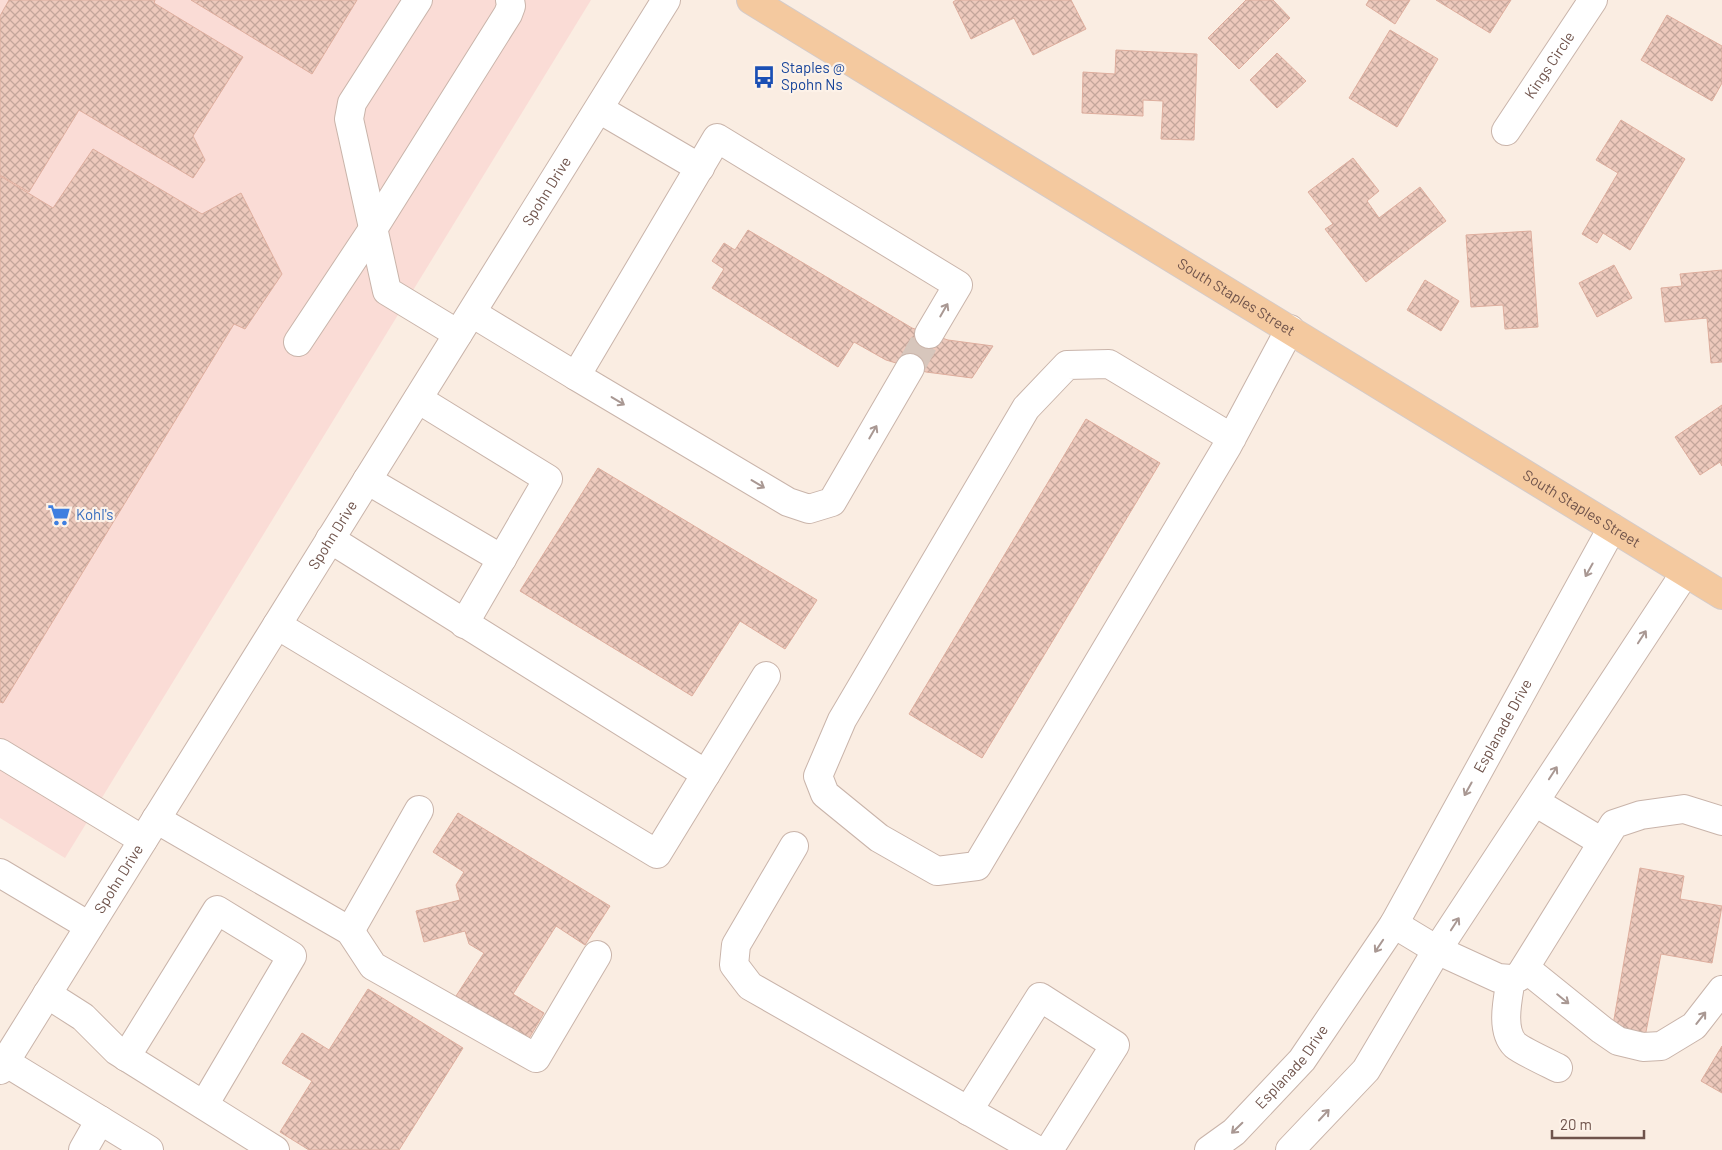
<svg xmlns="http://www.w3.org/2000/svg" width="1722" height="1150" viewBox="0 0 1722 1150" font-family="Barlow,sans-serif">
  <defs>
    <pattern id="building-cross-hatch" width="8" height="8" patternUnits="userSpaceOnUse" patternTransform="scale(1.25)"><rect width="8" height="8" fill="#edc9bc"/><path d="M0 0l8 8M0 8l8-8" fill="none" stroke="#c4a69b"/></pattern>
  </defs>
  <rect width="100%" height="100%" fill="#faede2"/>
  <!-- commercial -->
  <path fill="#fadcd6" d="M 0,0 L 591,0 L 65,858 L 0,818 Z"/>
  <!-- building -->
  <path fill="url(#building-cross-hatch)" stroke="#deae9e" d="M 9,0 L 155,0 L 154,3 L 243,57 L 193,136 L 205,160 L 193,178 L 79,110 L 29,192 L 0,175 L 0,16 Z
    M 191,0 L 357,0 L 312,74 Z
    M 956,0 L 1071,0 L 1086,29 L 1033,55 L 1014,18 L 971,39 L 953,2 Z
    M 1246,0 L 1273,0 L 1290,18 L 1239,69 L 1208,38 Z
    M 1369,0 L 1410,0 L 1395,24 L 1366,5 Z
    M 1436,0 L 1511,0 L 1490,33 Z
    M 1667,15 L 1722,46 L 1722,83 L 1712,101 L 1641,60 Z
    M 1390,30 L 1438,59 L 1397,127 L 1349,98 Z
    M 1116,50 L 1197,54 L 1194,140 L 1161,139 L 1163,101 L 1143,100 L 1143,116 L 1082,113 L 1083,72 L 1115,74 Z
    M 1277,53 L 1306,81 L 1277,108 L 1250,80 Z
    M 1621,120 L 1685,159 L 1630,250 L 1603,233 L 1597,243 L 1582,234 L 1618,173 L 1596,160 Z
    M 93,149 L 202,214 L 241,193 L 282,274 L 245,329 L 234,324 L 3,703 L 0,702 L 0,176 L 53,208 Z
    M 1353,158 L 1379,191 L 1367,201 L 1379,218 L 1420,187 L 1446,221 L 1366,282 L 1325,229 L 1333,224 L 1308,192 Z
    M 748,230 L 912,328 L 948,340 L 993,346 L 972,378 L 926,372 L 886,360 L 854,342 L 838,367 L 712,288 L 724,269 L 712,261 L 724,243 L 735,250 Z
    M 1531,231 L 1538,327 L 1505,329 L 1503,305 L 1471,307 L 1466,235 Z
    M 1614,265 L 1632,298 L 1597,317 L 1579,283 Z
    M 1722,270 L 1722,362 L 1711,363 L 1707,318 L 1665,322 L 1661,288 L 1682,286 L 1680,274 Z
    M 1425,280 L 1459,301 L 1441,331 L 1407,310 Z
    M 1722,405 L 1722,466 L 1720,462 L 1700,475 L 1675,437 Z
    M 1086,419 L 1160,463 L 982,758 L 909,714 Z
    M 598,468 L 817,600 L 785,649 L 740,621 L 692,696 L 520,591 Z
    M 458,813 L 610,906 L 585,945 L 556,926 L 513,994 L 544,1013 L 528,1040 L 456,996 L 484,953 L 469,944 L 465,931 L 424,942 L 416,911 L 460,900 L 456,885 L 464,872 L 433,852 Z
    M 1640,868 L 1684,876 L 1680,899 L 1722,906 L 1712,963 L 1661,954 L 1645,1037 L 1612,1031 Z
    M 368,989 L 463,1048 L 399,1150 L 309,1150 L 280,1132 L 312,1081 L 282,1063 L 302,1033 L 329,1050 Z
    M 1722,1046 L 1722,1093 L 1701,1081 Z"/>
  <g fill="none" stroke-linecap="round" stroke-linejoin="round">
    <!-- minor-tunnel -->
    <path stroke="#d7c6bc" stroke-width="28" stroke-dasharray="28 14" stroke-linecap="butt" d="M 910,368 L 929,334"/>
    <defs>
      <g id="minor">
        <path d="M 418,0 L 352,103 L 349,119 L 387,291 L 458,334"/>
        <path d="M 599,109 L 700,168"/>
        <path id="s1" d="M 1506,131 L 1593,0"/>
        <path d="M 472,313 L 576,376 L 717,138 L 958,285 L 929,334"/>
        <path d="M 298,342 L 373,229 L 508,14 L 511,6 L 510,0"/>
        <path d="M 576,376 L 788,502 L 809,509 L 832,502 L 910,368"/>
        <path d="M 418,399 L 548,479 L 464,624"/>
        <path d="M 1232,438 L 1109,364 L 1067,365 L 1026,408 L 842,720 L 818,776 L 825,794 L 879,838 L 937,871 L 977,866 L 1228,445 L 1290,329"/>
        <path d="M 367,480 L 502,559"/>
        <path d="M 330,539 L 706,774"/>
        <path d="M 277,625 L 657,854 L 766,676"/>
        <path d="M 0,753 L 143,840"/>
        <path d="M 1535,802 L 1602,842"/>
        <path d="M 156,819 L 350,931 L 373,966 L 536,1058 L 597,955"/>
        <path d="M 794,846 L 736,945 L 734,965 L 750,986 L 1037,1150"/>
        <path d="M 0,873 L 89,926"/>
        <path d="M 1394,924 L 1437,950 L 1498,978 L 1511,979 L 1519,977 L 1614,824 L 1641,815 L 1684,809 L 1722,821"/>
        <path d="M 350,931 L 419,810"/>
        <path d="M 1525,968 L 1602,1030 L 1618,1041 L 1643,1047 L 1661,1046 L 1694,1026 L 1722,990"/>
        <path d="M 1511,979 C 1508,998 1500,1030 1515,1045 C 1522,1051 1548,1063 1558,1068"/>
        <path d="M 47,994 L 83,1017 L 117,1051 L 275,1150"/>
        <path d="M 126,1057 L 217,910 L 292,956 L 204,1105"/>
        <path d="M 5,1062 L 149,1150"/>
        <path id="s2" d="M 0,1070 L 666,0"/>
        <path d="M 968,1111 L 1040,997 L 1115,1045 L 1049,1150"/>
        <path d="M 83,1150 L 100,1120"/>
        <path id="s3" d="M 1209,1150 L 1234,1132 L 1302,1060 L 1394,924 L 1612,528"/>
        <path d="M 1290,1150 L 1366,1070 L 1437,950 L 1685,573"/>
      </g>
      <g id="major">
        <path id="s4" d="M 751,0 L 1722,595"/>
      </g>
    </defs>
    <!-- minor casing -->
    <use href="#minor" stroke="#c9b4aa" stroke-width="30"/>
    <!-- major casing -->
    <use href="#major" stroke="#d4cbc9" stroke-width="30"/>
    <!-- minor -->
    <use href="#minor" stroke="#fff" stroke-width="28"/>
    <!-- major -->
    <use href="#major" stroke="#f4c99f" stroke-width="28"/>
  </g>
  <!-- one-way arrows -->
  <defs><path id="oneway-shaft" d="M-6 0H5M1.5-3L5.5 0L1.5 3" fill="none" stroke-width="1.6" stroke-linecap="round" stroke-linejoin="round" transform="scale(1.25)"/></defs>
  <g stroke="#a99893">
    <use href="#oneway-shaft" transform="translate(944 310) rotate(-60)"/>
    <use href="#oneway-shaft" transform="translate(618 401) rotate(31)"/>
    <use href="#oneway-shaft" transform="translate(873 432) rotate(-60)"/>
    <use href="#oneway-shaft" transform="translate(758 484) rotate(31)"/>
    <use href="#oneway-shaft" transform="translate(1589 570) rotate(119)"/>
    <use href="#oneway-shaft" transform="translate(1642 637) rotate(-57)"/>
    <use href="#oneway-shaft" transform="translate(1553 773) rotate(-57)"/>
    <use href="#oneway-shaft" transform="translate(1468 789) rotate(119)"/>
    <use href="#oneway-shaft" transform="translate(1455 924) rotate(-57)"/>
    <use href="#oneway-shaft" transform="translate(1379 946) rotate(124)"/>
    <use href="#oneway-shaft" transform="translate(1563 999) rotate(39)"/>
    <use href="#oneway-shaft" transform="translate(1701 1018) rotate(-52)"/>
    <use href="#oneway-shaft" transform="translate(1324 1115) rotate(-47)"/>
    <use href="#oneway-shaft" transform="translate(1237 1128) rotate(136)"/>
  </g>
  <!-- icons -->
  <defs>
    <symbol id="bus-bare" viewBox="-9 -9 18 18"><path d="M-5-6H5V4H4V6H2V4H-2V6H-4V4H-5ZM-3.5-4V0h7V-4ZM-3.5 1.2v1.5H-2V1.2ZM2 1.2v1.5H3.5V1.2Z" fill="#1a4fb4" stroke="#fdf2e8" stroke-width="2.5" paint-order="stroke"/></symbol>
    <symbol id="supermarket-bare" viewBox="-9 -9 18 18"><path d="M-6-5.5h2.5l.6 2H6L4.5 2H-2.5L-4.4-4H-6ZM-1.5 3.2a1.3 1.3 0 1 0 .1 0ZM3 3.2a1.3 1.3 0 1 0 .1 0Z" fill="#3f7fe0" stroke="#fdf2e8" stroke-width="2.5" paint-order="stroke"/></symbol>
  </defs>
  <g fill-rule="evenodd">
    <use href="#bus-bare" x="748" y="61" width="32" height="32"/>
    <use href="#supermarket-bare" x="43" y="499" width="32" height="32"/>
  </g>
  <g text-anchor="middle" stroke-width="4.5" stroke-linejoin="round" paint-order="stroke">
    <!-- street labels -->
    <g font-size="15" fill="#6f534b" stroke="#fdf2e8">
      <text dy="5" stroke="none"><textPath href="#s1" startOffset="79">Kings Circle</textPath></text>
      <text dy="5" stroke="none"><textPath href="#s2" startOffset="1035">Spohn Drive</textPath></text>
      <text dy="5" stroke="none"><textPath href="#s4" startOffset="569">South Staples Street</textPath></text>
      <text dy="5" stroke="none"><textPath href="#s4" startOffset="974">South Staples Street</textPath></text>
      <text dy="5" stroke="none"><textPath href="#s2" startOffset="630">Spohn Drive</textPath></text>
      <text dy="5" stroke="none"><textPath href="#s3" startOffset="520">Esplanade Drive</textPath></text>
      <text dy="5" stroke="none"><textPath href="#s2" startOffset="225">Spohn Drive</textPath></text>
      <text dy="5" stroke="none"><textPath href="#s3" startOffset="118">Esplanade Drive</textPath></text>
    </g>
    <!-- transit labels -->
    <g font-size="15" fill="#164399" stroke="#fdf2e8" text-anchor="start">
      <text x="781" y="73">Staples @<tspan x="781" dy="17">Spohn Ns</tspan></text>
    </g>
    <!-- shop labels -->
    <g font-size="15" fill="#366cbe" stroke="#fdf2e8" text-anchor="start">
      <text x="76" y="520">Kohl's</text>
    </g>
  </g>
  <!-- scale -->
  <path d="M1552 1130v8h92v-8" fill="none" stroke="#6f534b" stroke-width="2.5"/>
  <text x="1560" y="1130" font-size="15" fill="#6f534b" stroke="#fdf2e8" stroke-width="4" paint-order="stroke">20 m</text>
</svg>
